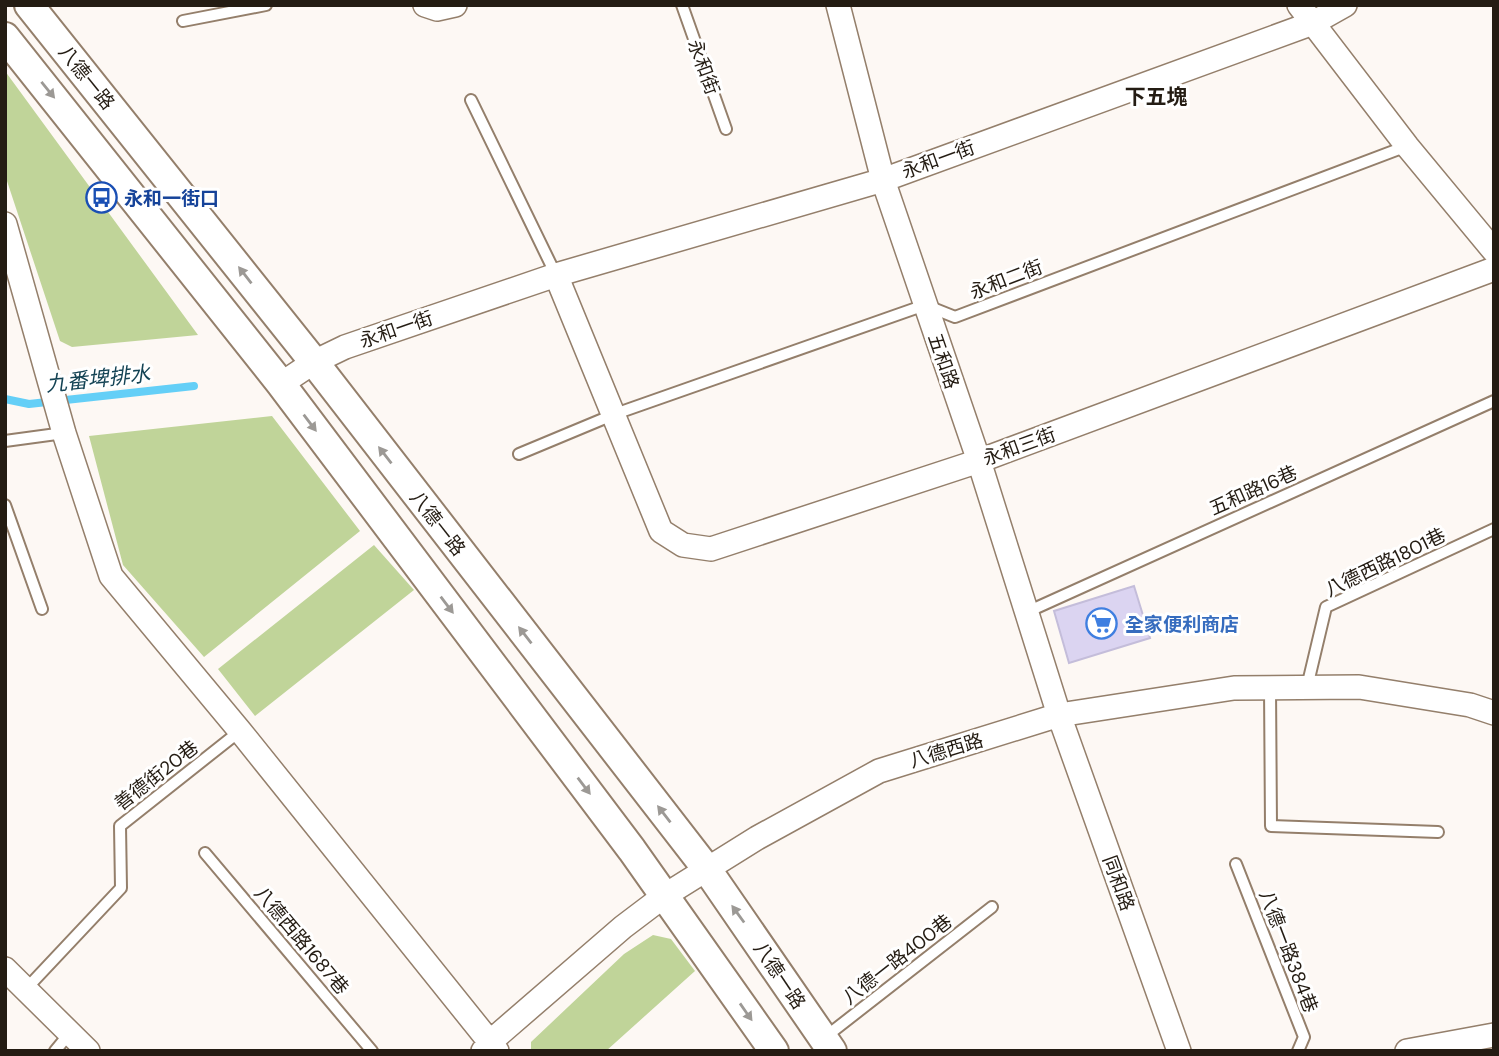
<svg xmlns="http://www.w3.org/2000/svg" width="1499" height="1056" viewBox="0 0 1499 1056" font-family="'DM Sans','Noto Sans TC',sans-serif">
  <rect width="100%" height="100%" fill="#fdf8f4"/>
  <!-- green -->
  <path fill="#c0d499" d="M 5,71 L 198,335 L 72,347 L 60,341 L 5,175 Z
    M 272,416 L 360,531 L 204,657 L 123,565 L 89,436 Z
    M 374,545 L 414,590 L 255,716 L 218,669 Z
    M 653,935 L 671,939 L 695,971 L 606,1051 L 531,1051 L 531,1042 L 624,954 Z"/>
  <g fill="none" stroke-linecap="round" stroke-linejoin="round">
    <!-- stream -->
    <path stroke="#64cff7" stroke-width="8" d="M 5,399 L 29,404 L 194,386"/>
  </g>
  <!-- building -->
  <path fill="#dbd4f1" stroke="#c4bdda" stroke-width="2" d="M 1134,586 L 1150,638 L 1069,663 L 1054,611 Z"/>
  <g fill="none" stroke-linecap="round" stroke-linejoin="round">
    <defs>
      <path id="service" d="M 682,5 L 726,129
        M 183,21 L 266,5
        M 471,100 L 556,275
        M 5,441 L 64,433
        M 519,454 L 615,414 L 925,305 L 955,317 L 1407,146
        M 5,505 L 42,609
        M 1027,612 L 1494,401
        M 1307,687 L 1326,607 L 1494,529
        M 1270,688 L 1271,826 L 1438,832
        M 205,853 L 372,1051
        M 1236,864 L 1304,1037 L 1298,1051
        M 26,989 L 121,888 L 120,826 L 240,731
        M 824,1038 L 992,907
        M 55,1051 L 69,1034"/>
      <path id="minor" d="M 425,5 L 437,9 L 455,5
        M 838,5 L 883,180 L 979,461 L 1059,715 L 1179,1051
        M 1299,5 L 1407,146 L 1494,251
        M 5,224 L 64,433 L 111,576 L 240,731 L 497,1051
        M 556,275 L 661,531 L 683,545 L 711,549 L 979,461 L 1494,269
        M 281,384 L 314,362 L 345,347 L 556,275 L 883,180 L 1313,23 L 1345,5
        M 5,969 L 88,1051
        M 483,1051 L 490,1042 L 623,927 L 664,896 L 757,838 L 879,771 L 1059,715 L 1234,688 L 1359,687 L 1470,705 L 1494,713
        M 1407,1051 L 1494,1035"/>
      <path id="tertiary" d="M 29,5 L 314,362 L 706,868 L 832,1051
        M 5,37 L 281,384 L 632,850 L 774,1051"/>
    </defs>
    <!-- service casing -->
    <use href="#service" stroke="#947f6b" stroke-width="14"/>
    <!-- minor casing -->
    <use href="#minor" stroke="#947f6b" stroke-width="26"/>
    <!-- tertiary casing -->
    <use href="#tertiary" stroke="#947f6b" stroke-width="32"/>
    <!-- service -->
    <use href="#service" stroke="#fff" stroke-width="10"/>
    <!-- minor -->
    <use href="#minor" stroke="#fff" stroke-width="23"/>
    <!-- tertiary -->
    <use href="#tertiary" stroke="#fff" stroke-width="28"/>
  </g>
  <!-- one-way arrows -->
  <defs><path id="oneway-solid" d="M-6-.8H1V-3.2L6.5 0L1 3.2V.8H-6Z" transform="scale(1.75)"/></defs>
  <g fill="#9c9995">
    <use href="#oneway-solid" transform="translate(48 90) rotate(51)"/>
    <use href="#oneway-solid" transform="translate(245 275) rotate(-128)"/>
    <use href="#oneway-solid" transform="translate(310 423) rotate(53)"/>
    <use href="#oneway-solid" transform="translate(385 455) rotate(-128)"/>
    <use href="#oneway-solid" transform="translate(447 605) rotate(53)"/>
    <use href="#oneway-solid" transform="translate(525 635) rotate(-128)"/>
    <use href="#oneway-solid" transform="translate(584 786) rotate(53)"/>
    <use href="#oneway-solid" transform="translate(664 814) rotate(-128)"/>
    <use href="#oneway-solid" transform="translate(738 914) rotate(-126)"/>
    <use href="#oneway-solid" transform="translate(746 1012) rotate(55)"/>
  </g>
  <!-- icons -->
  <defs>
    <symbol id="bus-ring" viewBox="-11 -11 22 22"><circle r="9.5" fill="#fff" stroke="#1a4fb4" stroke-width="1.5"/><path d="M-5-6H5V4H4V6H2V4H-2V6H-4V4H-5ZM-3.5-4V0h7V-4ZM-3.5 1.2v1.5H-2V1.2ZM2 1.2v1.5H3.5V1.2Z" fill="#1a4fb4"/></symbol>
    <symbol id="supermarket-ring" viewBox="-11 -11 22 22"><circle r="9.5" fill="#fff" stroke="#3f7fe0" stroke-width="1.5"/><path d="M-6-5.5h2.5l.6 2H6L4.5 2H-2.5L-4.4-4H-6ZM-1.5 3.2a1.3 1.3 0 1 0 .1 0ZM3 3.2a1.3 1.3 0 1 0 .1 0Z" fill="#3f7fe0"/></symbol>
  </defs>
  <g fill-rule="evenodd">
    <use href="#bus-ring" x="84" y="180" width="35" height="35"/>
    <use href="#supermarket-ring" x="1084" y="606" width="35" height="35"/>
  </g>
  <g text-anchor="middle" stroke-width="6" stroke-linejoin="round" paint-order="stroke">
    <!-- street labels -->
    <g font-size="19" fill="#241c13" stroke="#fff">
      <text transform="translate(704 67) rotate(70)" y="7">永和街</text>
      <text transform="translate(87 77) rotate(51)" y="7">八德一路</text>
      <text transform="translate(938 159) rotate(-20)" y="7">永和一街</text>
      <text transform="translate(1006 279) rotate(-21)" y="7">永和二街</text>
      <text transform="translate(396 329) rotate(-19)" y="7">永和一街</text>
      <text transform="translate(944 361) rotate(71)" y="7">五和路</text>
      <text transform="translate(1019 446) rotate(-20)" y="7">永和三街</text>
      <text transform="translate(1253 490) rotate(-24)" y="7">五和路16巷</text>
      <text transform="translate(438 523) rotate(52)" y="7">八德一路</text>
      <text transform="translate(1385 562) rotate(-26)" y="7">八德西路1801巷</text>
      <text transform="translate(946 750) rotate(-17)" y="7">八德西路</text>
      <text transform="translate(156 775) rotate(-38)" y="7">善德街20巷</text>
      <text transform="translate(1119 883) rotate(70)" y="7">同和路</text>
      <text transform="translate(302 940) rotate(50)" y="7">八德西路1687巷</text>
      <text transform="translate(1289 951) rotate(69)" y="7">八德一路384巷</text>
      <text transform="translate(897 959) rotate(-38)" y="7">八德一路400巷</text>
      <text transform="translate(780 975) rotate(56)" y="7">八德一路</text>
    </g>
    <!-- transit labels -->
    <g font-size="19" font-weight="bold" fill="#164399" stroke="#fff" text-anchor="start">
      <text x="124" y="205">永和一街口</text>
    </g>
    <!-- shop labels -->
    <g font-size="19" font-weight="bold" fill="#366cbe" stroke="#fff" text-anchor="start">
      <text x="1125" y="631">全家便利商店</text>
    </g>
    <!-- neighbourhood labels -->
    <g font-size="21" font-weight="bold" fill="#241c13" stroke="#fff">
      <text x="1156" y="104">下五塊</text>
    </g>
    <!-- water labels -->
    <g font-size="21" font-style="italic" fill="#144354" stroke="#fff">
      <text transform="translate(98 379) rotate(-6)" y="7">九番埤排水</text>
    </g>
  </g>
  <!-- border -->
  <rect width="1499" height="1056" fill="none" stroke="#241c13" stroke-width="14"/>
</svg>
